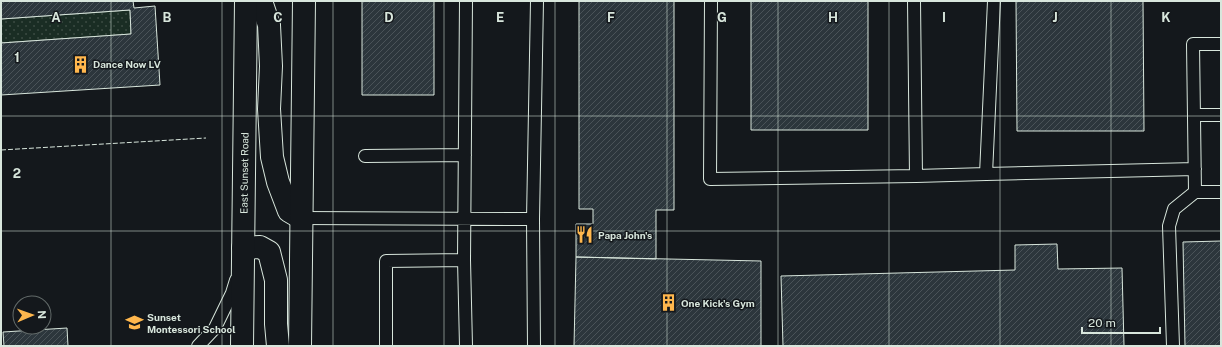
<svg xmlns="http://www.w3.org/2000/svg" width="1222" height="347" viewBox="0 0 1222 347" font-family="'Public Sans',sans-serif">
  <defs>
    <pattern id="grass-dots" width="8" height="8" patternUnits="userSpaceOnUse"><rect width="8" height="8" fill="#1a2d24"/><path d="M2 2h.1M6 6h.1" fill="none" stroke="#3b4b43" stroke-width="1.8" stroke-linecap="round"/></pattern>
    <pattern id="building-hatch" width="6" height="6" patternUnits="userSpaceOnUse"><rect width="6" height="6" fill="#2c363c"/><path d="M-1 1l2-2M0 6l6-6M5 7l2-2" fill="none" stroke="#4a5358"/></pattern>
  </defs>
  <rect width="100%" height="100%" fill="#14181c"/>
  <!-- grass -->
  <path fill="url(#grass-dots)" stroke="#939e99" d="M 130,10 L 131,34 L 1,43 L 1,19 Z"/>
  <!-- building -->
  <path fill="url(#building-hatch)" stroke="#d8e6dc" d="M 1,1 L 133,1 L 134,8 L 155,6 L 160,85 L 1,95 L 1,43 L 131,34 L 130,10 L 1,19 Z
    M 362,1 L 434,1 L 434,95 L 362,95 Z
    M 579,1 L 674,1 L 674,210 L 656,210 L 656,259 L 576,257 L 576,224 L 593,224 L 593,209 L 579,209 Z
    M 751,1 L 868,1 L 868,130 L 751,130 Z
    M 1016,1 L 1187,1 L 1143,1 L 1144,131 L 1017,131 Z
    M 1221,241 L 1221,346 L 1185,346 L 1183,242 Z
    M 1057,244 L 1058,269 L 1122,268 L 1124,346 L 783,346 L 781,276 L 1015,270 L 1015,245 Z
    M 576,257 L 761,261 L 761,346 L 574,346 Z
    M 67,328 L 68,346 L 4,346 L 3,332 Z"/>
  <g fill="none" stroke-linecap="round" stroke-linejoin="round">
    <defs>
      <path id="service" d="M 711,1 L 710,179 L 916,176 L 914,1
        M 1221,44 L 1193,44 L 1195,192 L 1221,192
        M 1194,115 L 1221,115
        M 365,156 L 465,155
        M 986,174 L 1195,169
        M 916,176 L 986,174 L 994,1
        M 301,218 L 533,219
        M 464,260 L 466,1
        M 198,346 L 215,328 L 232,293 L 236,280
        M 386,346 L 386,261 L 464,260 L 466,346
        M 534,346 L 533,219 L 537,1
        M 1173,346 L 1169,226 L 1174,209 L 1195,192"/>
      <g id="primary">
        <path d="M 261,1 L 269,25 L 271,66 L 269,109 L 272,157 L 278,182 L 289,211 L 301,218"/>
        <path d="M 243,248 L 260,247 L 269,252 L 276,280 L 276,324 L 278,346"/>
        <path id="s1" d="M 242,346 L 246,1"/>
        <path d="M 300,346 L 304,1"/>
      </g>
    </defs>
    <!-- service casing -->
    <use href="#service" stroke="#d8e6dc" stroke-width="14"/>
    <!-- primary casing -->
    <use href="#primary" stroke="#d8e6dc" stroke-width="24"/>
    <!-- service -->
    <use href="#service" stroke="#14181c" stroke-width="12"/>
    <!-- primary -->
    <use href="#primary" stroke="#14181c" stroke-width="22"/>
    <!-- fence -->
    <path stroke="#d8e6dc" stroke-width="1" stroke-dasharray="5 2" stroke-linecap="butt" d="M 1,150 L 206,138"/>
  </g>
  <!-- grid -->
  <path fill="none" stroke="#d8e6dc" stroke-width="1" stroke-opacity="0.55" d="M 111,1 L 111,346M 222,1 L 222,346M 333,1 L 333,346M 444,1 L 444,346M 555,1 L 555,346M 667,1 L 667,346M 778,1 L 778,346M 889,1 L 889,346M 1000,1 L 1000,346M 1111,1 L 1111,346M 1,116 L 1221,116M 1,231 L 1221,231"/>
  <!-- icons -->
  <defs>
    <symbol id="building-bare" viewBox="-9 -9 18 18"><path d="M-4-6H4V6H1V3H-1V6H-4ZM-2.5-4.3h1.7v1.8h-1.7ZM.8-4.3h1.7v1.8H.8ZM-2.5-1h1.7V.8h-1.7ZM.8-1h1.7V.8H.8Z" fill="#ffb74d" stroke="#14181c" stroke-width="2.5" paint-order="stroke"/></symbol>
    <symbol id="restaurant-bare" viewBox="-9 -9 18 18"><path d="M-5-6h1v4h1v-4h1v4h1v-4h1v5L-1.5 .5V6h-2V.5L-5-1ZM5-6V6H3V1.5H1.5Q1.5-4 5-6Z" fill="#ffb74d" stroke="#14181c" stroke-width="2.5" paint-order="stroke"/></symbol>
    <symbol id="school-bare" viewBox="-9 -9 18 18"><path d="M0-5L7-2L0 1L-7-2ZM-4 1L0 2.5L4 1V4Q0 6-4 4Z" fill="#ffb74d" stroke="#14181c" stroke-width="2.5" paint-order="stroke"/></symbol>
  </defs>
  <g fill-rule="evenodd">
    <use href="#building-bare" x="68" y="52" width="25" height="25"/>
    <use href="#restaurant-bare" x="572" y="222" width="25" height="25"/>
    <use href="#building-bare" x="656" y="290" width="25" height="25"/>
    <use href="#school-bare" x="122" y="310" width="25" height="25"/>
  </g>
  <g text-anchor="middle" stroke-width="3" stroke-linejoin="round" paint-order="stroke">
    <!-- poi labels -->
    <g font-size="10" font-weight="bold" fill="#d8e6dc" stroke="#14181c" text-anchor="start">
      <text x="93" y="68">Dance Now LV</text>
      <text x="598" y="239">Papa John's</text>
      <text x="681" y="307">One Kick's Gym</text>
      <text x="147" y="321">Sunset<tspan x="147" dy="12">Montessori School</tspan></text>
    </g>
    <!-- street labels -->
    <g font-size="10" fill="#d8e6dc" stroke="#14181c">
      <text dy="4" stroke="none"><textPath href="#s1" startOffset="173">East Sunset Road</textPath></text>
    </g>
  </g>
  <g font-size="13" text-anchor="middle" font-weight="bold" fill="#d8e6dc" stroke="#14181c" stroke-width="3" stroke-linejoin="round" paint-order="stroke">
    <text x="56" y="22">A</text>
    <text x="167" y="22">B</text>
    <text x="278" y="22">C</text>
    <text x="389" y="22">D</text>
    <text x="500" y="22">E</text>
    <text x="611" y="22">F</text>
    <text x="722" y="22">G</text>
    <text x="833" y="22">H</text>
    <text x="944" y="22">I</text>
    <text x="1055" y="22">J</text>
    <text x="1166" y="22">K</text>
    <text x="17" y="62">1</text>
    <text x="17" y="178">2</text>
  </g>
  <!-- border -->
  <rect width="1222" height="347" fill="none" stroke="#d8e6dc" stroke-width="4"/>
  <!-- north arrow -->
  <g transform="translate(32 315) rotate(88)"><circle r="19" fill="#14181c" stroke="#626a69"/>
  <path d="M0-3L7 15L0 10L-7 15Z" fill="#ffb74d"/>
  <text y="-6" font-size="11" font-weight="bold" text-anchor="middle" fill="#d8e6dc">N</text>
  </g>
  <!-- scale -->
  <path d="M1082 327v6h78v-6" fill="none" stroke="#d8e6dc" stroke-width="2"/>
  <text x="1088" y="327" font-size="12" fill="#d8e6dc" stroke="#14181c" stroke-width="3" paint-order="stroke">20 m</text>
</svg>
